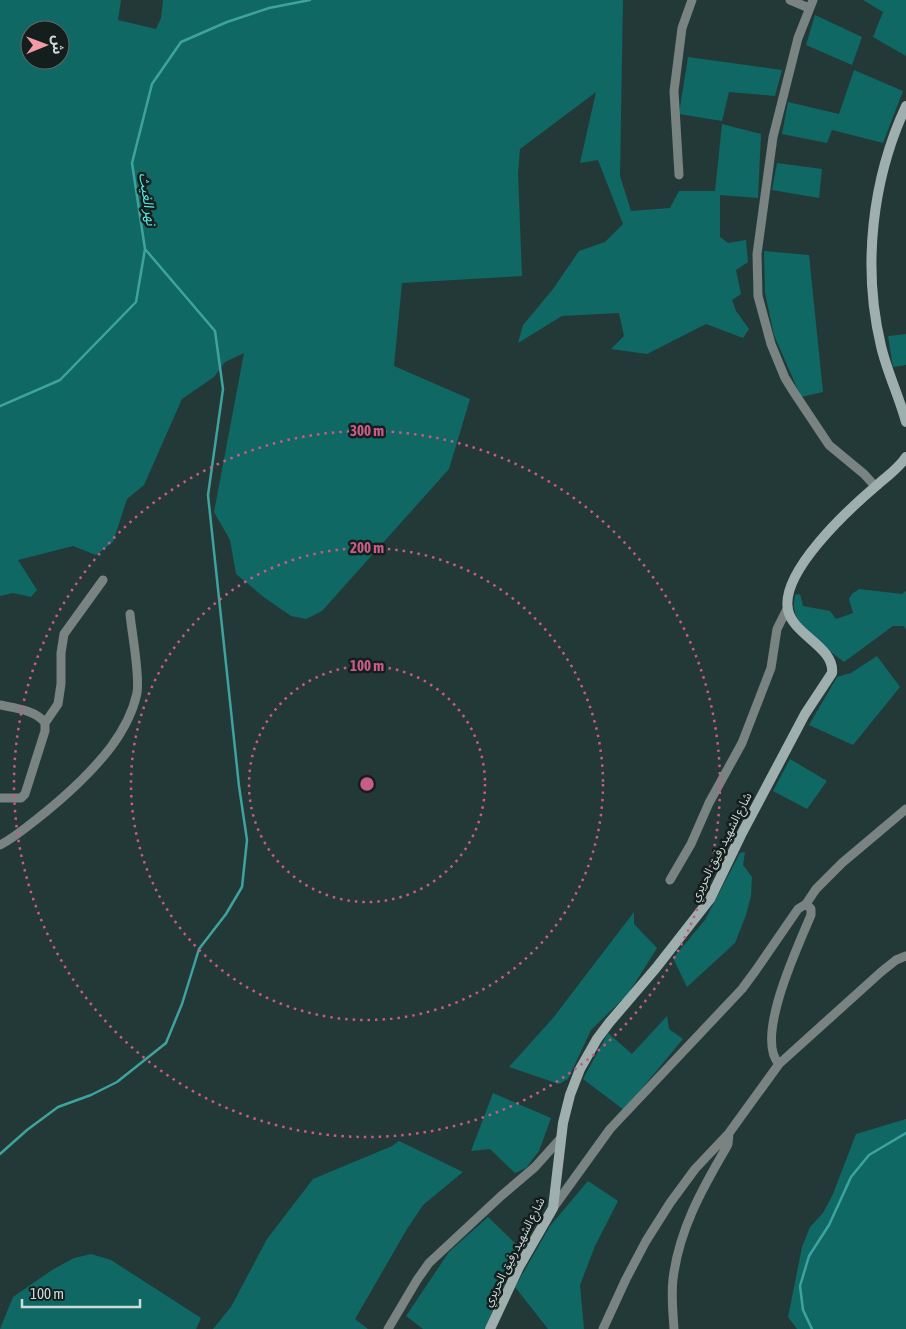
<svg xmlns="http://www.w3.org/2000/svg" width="906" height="1329" viewBox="0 0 906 1329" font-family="'Asap Condensed','Noto Sans Arabic',sans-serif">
  <rect width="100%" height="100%" fill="#233937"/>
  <!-- green -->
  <path fill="#0f6864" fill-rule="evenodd" d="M 0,0 L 121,0 L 118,20 L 156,29 L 161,18 L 163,0 L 623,0 L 620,176 L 631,211 L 670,208 L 679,191 L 715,191 L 722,124 L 761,134 L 758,198 L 720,195 L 720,237 L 728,243 L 746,240 L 748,262 L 736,270 L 741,294 L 732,300 L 736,311 L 749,329 L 743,338 L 706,324 L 647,354 L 611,349 L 624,336 L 619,313 L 562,316 L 518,343 L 523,325 L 553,289 L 579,251 L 605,242 L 623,224 L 598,160 L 580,163 L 596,92 L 520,149 L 518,173 L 522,276 L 402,283 L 394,366 L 470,399 L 449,469 L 322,611 L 306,619 L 291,616 L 265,598 L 236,574 L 230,540 L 214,512 L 244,353 L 225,362 L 214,377 L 182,399 L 144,485 L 127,499 L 113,542 L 96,555 L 73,546 L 18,560 L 37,590 L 31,597 L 13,593 L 0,596 ZM 30,30 L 60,30 L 60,60 L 30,60 Z
    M 863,0 L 906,0 L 906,56 L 873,37 L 883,12 Z
    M 815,15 L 862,37 L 852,65 L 806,45 Z
    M 688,57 L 782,70 L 775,96 L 729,92 L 722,121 L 679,114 Z
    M 854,70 L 903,91 L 883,143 L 832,130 L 827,143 L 782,134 L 788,102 L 839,114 Z
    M 777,163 L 822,169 L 819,198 L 772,190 Z
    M 764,251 L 809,255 L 823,392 L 801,397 L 774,335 L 765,293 Z
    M 906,334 L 906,365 L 893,367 L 888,336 Z
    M 859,589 L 902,594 L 906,591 L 906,630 L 904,626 L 893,626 L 844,662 C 831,652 801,629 796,615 C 793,608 794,602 795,595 L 800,594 L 803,606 L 830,611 L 836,619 L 853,613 L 849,599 L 852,594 Z
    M 877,656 L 900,687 L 853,745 L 809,725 L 837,677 L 851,673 Z
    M 790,759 L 827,781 L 807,809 L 773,791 Z
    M 745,852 L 743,865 L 752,877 L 751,896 L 746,915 L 735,943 L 687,987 L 673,958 L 705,920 L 740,853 Z
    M 634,912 L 634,924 L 657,948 L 628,994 L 591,1030 L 568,1079 L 559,1084 L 509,1067 L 553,1018 Z
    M 667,1016 L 669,1029 L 683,1039 L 624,1110 L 583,1079 L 608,1033 L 632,1054 Z
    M 493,1093 L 551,1118 L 539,1151 L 526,1168 L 515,1173 L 490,1149 L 471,1151 Z
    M 906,1119 L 906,1329 L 797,1329 L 788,1317 L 802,1247 L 810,1227 L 823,1213 L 833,1194 L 856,1134 Z
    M 399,1141 L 463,1172 L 423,1205 L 407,1229 L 355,1319 L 368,1329 L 213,1329 L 231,1307 L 267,1239 L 313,1179 L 392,1146 Z
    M 588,1181 L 618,1201 L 595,1246 L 580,1285 L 584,1329 L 548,1329 L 515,1287 L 550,1226 Z
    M 488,1217 L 521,1249 L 485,1329 L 423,1329 L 406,1316 L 449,1252 Z
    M 91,1254 L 111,1260 L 201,1318 L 196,1329 L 0,1329 L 13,1297 L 52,1270 L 74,1258 Z"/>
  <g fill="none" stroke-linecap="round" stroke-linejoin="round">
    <!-- stream -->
    <path stroke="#3ea39f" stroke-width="2.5" d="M 0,406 L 60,380 L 136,302 L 145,249 L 132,163 L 152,84 L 181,42 L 227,22 L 269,8 L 310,0
      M 0,1154 L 27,1130 L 58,1107 L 91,1095 L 117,1082 L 166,1043 L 182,1004 L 199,949 L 226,914 L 242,887 L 247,840 L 239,786 L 208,495 L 223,389 L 215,331 L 145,249
      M 812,1329 L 803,1310 L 800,1286 L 809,1256 L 829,1225 L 851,1177 L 869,1155 L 906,1133"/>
    <!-- street -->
    <path stroke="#788382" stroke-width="9" d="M 790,0 L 809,8
      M 813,0 L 798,38 L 773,137 L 757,254 L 758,296 L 771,344 L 785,378 L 795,394 L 829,445 L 864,474 L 875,486
      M 679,175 L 674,91 L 682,28 L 692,0
      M 0,705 C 14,708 36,710 45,723 L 45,731 L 25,794 L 21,798 L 0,798
      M 45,723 L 58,704 L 61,684 L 61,653 L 64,634 L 103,580
      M 0,845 C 10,840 19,833 28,826 C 58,803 88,777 111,747 C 122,732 133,712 137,693 C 140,674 132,635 130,614
      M 670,880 L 691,844 L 709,803 L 742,743 L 771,668 L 777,629 L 788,607
      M 806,904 L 816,889 L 842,863 L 906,809
      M 553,1208 L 610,1129 L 742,989 L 756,970 L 798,909 L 806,904 L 811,909 L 811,915 C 799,944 754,1038 779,1064
      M 388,1329 L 417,1280 L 429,1263 L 501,1196 L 535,1167 L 560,1139
      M 603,1329 L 626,1279 L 646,1241 L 670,1203 L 695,1169 L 729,1133 L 779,1064 L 881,972 L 896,960 L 906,956
      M 674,1329 C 673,1312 671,1296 673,1279 C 679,1230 702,1189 726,1148 L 728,1144 L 729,1133"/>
    <!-- secondary -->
    <path stroke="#9fafae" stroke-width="10" d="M 906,106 C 872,179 862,267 881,346 C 887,372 899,396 906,422
      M 490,1329 L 519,1267 L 553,1208 L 563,1123 L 570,1095 L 580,1069 L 597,1039 L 609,1023 L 656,968 L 710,899 L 741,835 L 805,714 L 832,673 C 835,647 793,635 788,610 C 780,572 849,509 876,486 C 886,477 898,469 906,457"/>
  </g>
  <!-- distance rings -->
  <g fill="none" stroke="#c65c87" stroke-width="2.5" stroke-dasharray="2.5 5">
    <circle cx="367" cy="784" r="118"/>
    <circle cx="367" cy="784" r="236"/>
    <circle cx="367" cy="784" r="353"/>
  </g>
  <g text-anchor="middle" stroke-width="5" stroke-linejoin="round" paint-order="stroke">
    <!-- street labels -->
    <g font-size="12" fill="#cddad9" stroke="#141e1d">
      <text transform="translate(721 847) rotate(-63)" y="4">شارع الشهيد رفيق الحريري</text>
      <text transform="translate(514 1252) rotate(-63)" y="4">شارع الشهيد رفيق الحريري</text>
    </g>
    <!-- water labels -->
    <g font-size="14" font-style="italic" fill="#59eae3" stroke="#141e1d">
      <text transform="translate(148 199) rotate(82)" y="5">نهر الغيث</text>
    </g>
  </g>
  <circle cx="367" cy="784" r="8" fill="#c65c87" stroke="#141e1d" stroke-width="2.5"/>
  <g font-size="15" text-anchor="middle" font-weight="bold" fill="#c65c87" stroke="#141e1d" stroke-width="5" stroke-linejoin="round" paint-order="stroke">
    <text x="367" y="436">300 m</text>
    <text x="367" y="553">200 m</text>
    <text x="367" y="671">100 m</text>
  </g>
  <!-- north arrow -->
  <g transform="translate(45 45) rotate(89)"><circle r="24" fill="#141e1d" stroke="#5e6968"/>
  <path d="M0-4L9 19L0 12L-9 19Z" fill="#f39aa7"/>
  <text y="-8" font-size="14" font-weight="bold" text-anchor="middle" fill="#cddad9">ش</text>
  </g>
  <!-- scale -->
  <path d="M22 1299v8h118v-8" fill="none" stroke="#cddad9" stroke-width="2.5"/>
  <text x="30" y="1299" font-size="15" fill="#cddad9" stroke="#141e1d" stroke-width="4" paint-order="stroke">100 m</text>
</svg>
